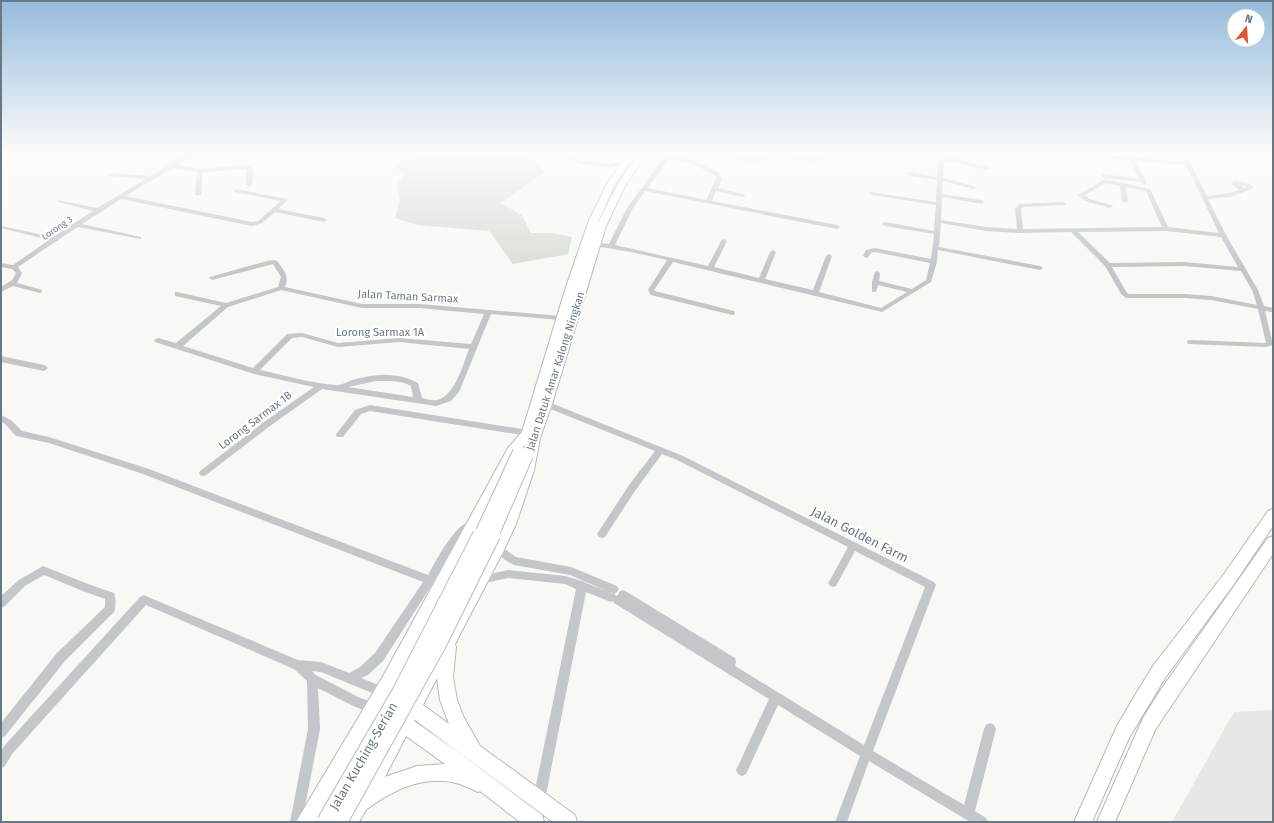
<svg xmlns="http://www.w3.org/2000/svg" width="1274" height="823" viewBox="0 0 1274 823" font-family="'Fira Sans',sans-serif">
  <rect width="100%" height="100%" fill="#f8f8f5"/>
  <!-- built -->
  <path fill="#e6e7e6" d="M 1273,710 L 1273,822 L 1172,822 L 1234,712 Z"/>
  <!-- green -->
  <path fill="#d9dfd6" d="M 436,153 L 443,153 L 469,159 L 474,153 L 526,153 L 544,172 L 501,203 L 522,215 L 531,233 L 552,233 L 572,237 L 568,254 L 513,264 L 489,231 L 417,225 L 395,218 L 400,199 L 397,184 L 406,173 L 394,167 L 403,162 Z
    M 736,153 L 838,153 L 813,163 L 780,157 L 747,164 L 731,158 Z"/>
  <g fill="none" stroke-linecap="round" stroke-linejoin="round">
    <defs>
      <path id="highway" d="M 628,153 L 636,153 L 615,184 L 599,220 L 597,226 C 608,200 622,176 639,153 L 647,153 L 624,188 L 606,226 L 552,404 L 540,438 L 534,470 L 516,524 L 503,552 L 455,644 L 456,647 L 453,677 L 457,700 L 463,716 L 480,746 L 575,815 L 577,822 L 553,822 L 415,720 L 414,721 L 458,752 L 542,815 L 544,822 L 520,822 L 480,791 L 478,792 C 470,788 461,784 452,782 C 421,776 391,791 367,809 C 364,812 361,818 359,822 L 339,822 L 362,785 L 393,727 L 390,720 L 392,714 L 401,712 L 398,705 L 400,699 L 406,697 L 409,698 L 493,544 C 507,513 519,481 526,447 L 525,445 L 517,454 L 394,690 L 326,806 L 316,822 L 296,822 L 382,678 L 508,448 L 522,432 L 565,290 L 589,220 L 607,184 ZM 437,678 L 440,700 L 449,724 L 423,705 ZM 406,736 L 445,764 L 417,766 L 385,777 Z
        M 1273,509 L 1273,526 L 1234,584 L 1165,678 L 1129,738 L 1092,822 L 1074,822 L 1117,726 L 1137,692 L 1153,666 L 1224,574 L 1268,511 Z
        M 1273,536 L 1273,554 L 1155,730 L 1115,822 L 1097,822 L 1143,718 L 1162,688 L 1268,538 Z"/>
    </defs>
    <!-- highway casing -->
    <use href="#highway" stroke="#b6babc" stroke-width="2"/>
    <!-- minor -->
    <path fill="#c3c7ca" fill-rule="evenodd" d="M 187,153 L 222,153 L 219,155 L 191,156 L 177,165 L 200,169 L 242,165 L 250,166 L 253,170 L 252,185 L 249,187 L 246,185 L 246,169 L 203,172 L 201,194 L 198,196 L 195,194 L 197,172 L 173,168 L 125,196 L 252,222 L 258,221 L 281,201 L 235,192 L 234,191 L 237,189 L 287,199 L 287,201 L 278,209 L 324,218 L 327,220 L 324,222 L 275,212 L 262,223 L 252,226 L 121,199 L 82,224 L 141,237 L 141,239 L 78,227 L 59,239 L 58,241 L 55,242 L 18,267 L 22,273 L 17,283 L 42,290 L 42,292 L 40,293 L 13,286 L 1,292 L 1,287 L 12,280 L 16,273 L 12,269 L 1,267 L 1,263 L 13,265 L 49,240 L 1,228 L 1,226 L 53,237 L 93,211 L 58,202 L 58,200 L 97,208 L 146,179 L 110,176 L 108,175 L 108,173 L 151,176 Z
      M 567,153 L 573,153 L 575,158 L 583,161 L 611,164 L 623,160 L 627,156 L 632,157 L 627,162 L 612,168 L 580,164 L 571,160 Z
      M 648,153 L 668,154 L 694,161 L 719,173 L 722,179 L 718,188 L 746,195 L 743,197 L 716,191 L 712,201 L 837,225 L 840,227 L 837,229 L 645,191 L 633,208 L 615,245 L 708,266 L 721,241 L 724,239 L 727,241 L 714,267 L 759,278 L 770,252 L 773,250 L 776,252 L 765,279 L 813,290 L 826,256 L 829,254 L 832,256 L 819,292 L 881,308 L 907,292 L 878,285 L 876,292 L 872,292 L 872,282 L 875,272 L 877,271 L 880,273 L 879,281 L 912,289 L 926,280 L 930,263 L 875,252 L 871,253 L 868,257 L 866,258 L 863,256 L 866,250 L 875,248 L 931,259 L 934,234 L 885,226 L 882,224 L 885,222 L 934,231 L 936,205 L 872,195 L 870,194 L 870,192 L 936,202 L 937,180 L 910,176 L 907,174 L 910,172 L 937,177 L 938,162 L 948,157 L 991,168 L 988,170 L 949,161 L 944,163 L 943,178 L 977,187 L 974,189 L 943,181 L 942,194 L 981,200 L 984,202 L 981,204 L 942,197 L 941,220 L 986,227 L 1017,229 L 1015,209 L 1019,204 L 1063,202 L 1066,204 L 1065,205 L 1023,207 L 1021,209 L 1023,229 L 1162,227 L 1146,191 L 1126,187 L 1128,201 L 1125,203 L 1122,201 L 1120,186 L 1106,183 L 1085,195 L 1089,199 L 1112,205 L 1113,206 L 1110,208 L 1085,201 L 1078,195 L 1105,179 L 1150,189 L 1168,227 L 1219,233 L 1186,165 L 1136,161 L 1147,183 L 1144,185 L 1141,182 L 1104,178 L 1101,176 L 1104,174 L 1139,179 L 1130,160 L 1081,156 L 1078,154 L 1088,153 L 1184,162 L 1177,153 L 1183,153 L 1191,164 L 1207,196 L 1229,193 L 1239,190 L 1232,184 L 1233,182 L 1235,181 L 1248,183 L 1254,188 L 1230,197 L 1208,199 L 1226,235 L 1258,290 L 1264,306 L 1273,308 L 1273,312 L 1265,311 L 1273,345 L 1266,347 L 1188,344 L 1187,342 L 1188,340 L 1191,340 L 1266,343 L 1258,309 L 1211,300 L 1185,298 L 1126,298 L 1121,294 L 1105,266 L 1071,232 L 1020,233 L 986,231 L 941,223 L 939,247 L 1040,266 L 1043,268 L 1040,270 L 938,250 L 937,262 L 931,282 L 882,312 L 673,262 L 654,290 L 655,291 L 734,311 L 735,313 L 734,315 L 732,315 L 651,295 L 648,290 L 667,260 L 631,252 L 595,246 L 592,244 L 595,242 L 609,244 L 627,208 L 664,157 ZM 669,159 L 690,163 L 715,175 L 716,179 L 706,200 L 648,188 ZM 1240,185 L 1244,186 L 1247,188 L 1244,188 ZM 1166,231 L 1221,237 L 1238,267 L 1184,262 L 1110,263 L 1078,232 ZM 1184,266 L 1241,271 L 1252,290 L 1257,305 L 1211,296 L 1185,294 L 1129,294 L 1127,293 L 1112,267 Z
      M 275,260 L 277,261 C 283,269 290,276 285,287 L 362,304 L 419,304 L 561,316 L 565,318 L 561,320 L 491,314 L 459,392 L 451,401 L 436,406 L 322,389 L 270,426 L 206,475 L 203,476 L 200,475 L 199,473 L 200,471 L 264,422 L 314,387 L 254,374 L 155,342 L 154,340 L 158,338 L 176,343 L 221,306 L 175,296 L 175,292 L 177,292 L 226,303 L 278,287 L 281,277 L 273,264 L 212,280 L 209,278 L 210,277 L 267,261 ZM 281,290 L 362,308 L 419,308 L 484,314 L 471,344 L 399,338 L 338,343 L 302,333 L 287,334 L 253,368 L 183,346 L 228,307 ZM 302,337 L 338,347 L 399,342 L 469,349 C 463,364 455,396 437,400 C 432,401 426,399 422,398 L 418,383 C 398,372 374,374 352,380 C 347,382 340,386 335,385 C 310,383 284,375 260,370 L 292,338 ZM 376,381 C 389,381 400,380 411,386 L 413,397 L 348,387 Z
      M 1,356 L 44,365 L 48,368 L 44,371 L 1,362 Z
      M 546,401 L 683,456 L 934,582 L 936,585 L 873,751 L 964,805 L 984,729 L 986,725 L 990,723 L 994,725 L 996,729 L 975,811 L 986,818 L 988,822 L 970,822 L 869,761 L 847,822 L 835,822 L 860,756 L 778,705 L 746,774 L 742,776 L 738,774 L 736,770 L 738,766 L 769,699 L 614,603 L 613,601 L 611,602 L 586,592 L 545,800 L 543,804 L 539,806 L 535,804 L 533,800 L 576,589 L 565,584 L 508,578 L 481,584 L 478,583 L 476,580 L 478,577 L 508,570 L 565,576 L 585,582 L 586,583 L 615,594 L 616,596 L 618,595 L 619,592 L 623,590 L 627,592 L 735,658 L 736,662 L 735,666 L 864,745 L 925,587 L 855,551 L 836,586 L 833,587 L 830,586 L 828,583 L 830,580 L 848,547 L 677,460 L 662,454 L 635,491 L 605,537 L 602,538 L 599,537 L 597,534 L 599,531 L 629,485 L 655,451 L 543,406 L 542,404 Z
      M 370,405 L 528,430 L 531,431 L 532,433 L 531,435 L 528,436 L 370,411 L 361,414 L 343,437 L 337,437 L 336,435 L 337,433 L 355,410 Z
      M 1,415 L 11,420 L 22,431 L 49,437 L 149,469 L 428,575 C 435,563 458,516 475,522 L 477,525 L 475,528 L 464,535 L 455,545 L 433,583 L 383,661 L 368,675 L 361,678 L 386,688 L 387,692 L 386,696 L 382,697 L 321,672 L 312,671 L 316,675 L 358,697 L 377,704 L 379,708 L 377,712 L 373,714 L 351,705 L 318,688 L 320,729 L 302,822 L 290,822 L 308,729 L 307,681 L 294,669 L 146,605 L 12,754 L 5,766 L 1,768 L 1,751 L 4,746 L 140,597 L 144,595 L 148,597 L 298,660 L 321,662 L 349,673 L 360,667 L 375,653 L 423,582 L 143,474 L 49,443 L 16,436 L 5,424 L 1,422 Z
      M 498,544 L 516,557 L 571,567 L 617,586 L 619,589 L 617,592 L 614,594 L 570,575 L 514,565 L 505,560 L 495,551 L 493,548 L 495,545 Z
      M 43,566 L 88,584 L 114,593 C 116,598 116,607 114,612 L 65,661 L 5,736 L 1,738 L 1,723 L 57,653 L 105,607 L 105,599 L 83,591 L 44,575 L 25,586 L 5,606 L 1,608 L 1,596 L 19,580 Z"/>
    <!-- highway -->
    <use href="#highway" fill="#fff" fill-rule="evenodd"/>
    <defs>
      <path id="highway-bridge-far1" d="M 480,536 L 519,452
        M 492,536 L 527,455"/>
      <path id="highway-bridge" d="M 325,822 L 401,691 L 481,535
        M 339,822 L 439,642 L 492,535"/>
    </defs>
    <!-- highway-bridge-far1 casing -->
    <use href="#highway-bridge-far1" stroke="#b6babc" stroke-width="14" stroke-linecap="butt"/>
    <!-- highway-bridge casing -->
    <use href="#highway-bridge" stroke="#b6babc" stroke-width="18" stroke-linecap="butt"/>
    <!-- highway-bridge-far1 -->
    <use href="#highway-bridge-far1" stroke="#fff" stroke-width="12"/>
    <!-- highway-bridge -->
    <use href="#highway-bridge" stroke="#fff" stroke-width="16"/>
  </g>
  <!-- sky -->
  <linearGradient id="sky" x2="0" y2="1"><stop stop-color="#95bbdc"/><stop offset="0.57" stop-color="#fcfcfa"/><stop offset="1" stop-color="#fcfcfa" stop-opacity="0"/></linearGradient>
  <rect width="1274" height="268" fill="url(#sky)"/>
  <g text-anchor="middle" stroke-width="4" stroke-linejoin="round" paint-order="stroke">
    <!-- far-street labels -->
    <g font-size="9" fill="#687885" stroke="#fff">
      <text transform="translate(57 228) rotate(-34)" y="3">Lorong 3</text>
    </g>
    <!-- street labels -->
    <g font-size="11" fill="#687885" stroke="#fff">
      <text transform="translate(408 296) rotate(3)" y="4">Jalan Taman Sarmax</text>
      <text x="380" y="336">Lorong Sarmax 1A</text>
      <text transform="translate(555 371) rotate(-72)" y="4">Jalan Datuk Amar Kalong Ningkan</text>
      <text transform="translate(255 420) rotate(-37)" y="4">Lorong Sarmax 1B</text>
    </g>
    <!-- near-street labels -->
    <g font-size="13" fill="#687885" stroke="#fff">
      <text transform="translate(860 534) rotate(27)" y="5">Jalan Golden Farm</text>
      <text transform="translate(363 756) rotate(-60)" y="5">Jalan Kuching-Serian</text>
    </g>
  </g>
  <!-- border -->
  <rect width="1274" height="823" fill="none" stroke="#687885" stroke-width="4"/>
  <!-- north arrow -->
  <g transform="translate(1246 28) rotate(17)"><circle r="19" fill="#ffffff" stroke="#c3c9ce"/>
  <path d="M0-3L7 15L0 10L-7 15Z" fill="#dc5730"/>
  <text y="-6" font-size="11" font-weight="bold" text-anchor="middle" fill="#687885">N</text>
  </g>
</svg>
